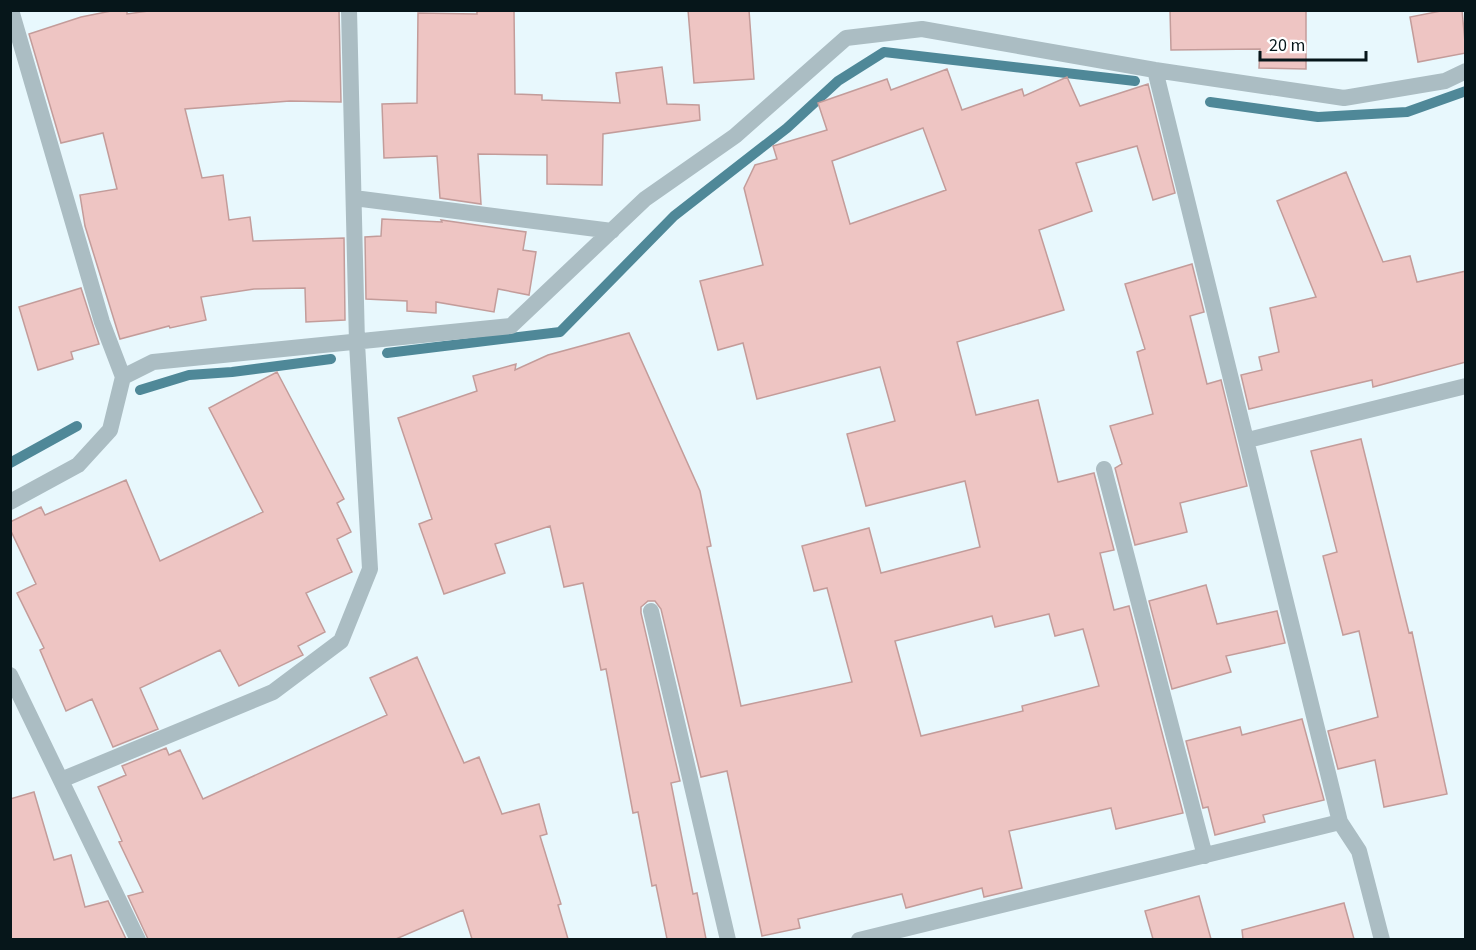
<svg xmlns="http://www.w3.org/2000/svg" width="1476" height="950" viewBox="0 0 1476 950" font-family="'Source Sans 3',sans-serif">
  <rect width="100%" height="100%" fill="#e8f8fd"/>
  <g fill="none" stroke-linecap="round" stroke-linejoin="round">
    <!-- stream -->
    <path stroke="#4f8898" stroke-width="10" d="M 1210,102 L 1318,117 L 1407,112 L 1466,91
      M 387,353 L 560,332 L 674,216 L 787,128 L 838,81 L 884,52 L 1135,81
      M 140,390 L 189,375 L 232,372 L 331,359
      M 10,463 L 77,426"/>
  </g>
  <!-- building -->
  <path fill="#eec5c3" stroke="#c39c9a" stroke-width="1.5" fill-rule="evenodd" d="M 116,10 L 127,10 L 127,14 L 156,10 L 339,10 L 341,102 L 290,101 L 185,109 L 202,178 L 223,175 L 229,220 L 250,217 L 253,241 L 344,238 L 345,320 L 306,322 L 305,288 L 254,289 L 201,297 L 206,320 L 170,328 L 169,326 L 120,339 L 85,226 L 80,195 L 117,189 L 103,133 L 61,143 L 29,34 L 81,17 Z
    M 477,10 L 514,10 L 515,94 L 542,95 L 542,100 L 620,103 L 616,73 L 662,67 L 667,104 L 699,105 L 700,120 L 603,134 L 602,185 L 547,184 L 547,155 L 478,154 L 481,204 L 440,198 L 437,156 L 384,158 L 382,104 L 417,103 L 418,13 L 477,14 Z
    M 688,10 L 749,10 L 754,79 L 694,83 Z
    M 1170,10 L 1306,10 L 1306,69 L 1259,68 L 1260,49 L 1171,50 Z
    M 1446,10 L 1462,10 L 1466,53 L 1418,62 L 1410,17 Z
    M 947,69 L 962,110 L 1022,89 L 1024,96 L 1067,77 L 1080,106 L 1148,84 L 1175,193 L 1153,200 L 1137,146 L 1076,163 L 1092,211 L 1039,230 L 1064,310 L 957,342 L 976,415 L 1038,400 L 1058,482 L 1094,473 L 1114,550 L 1100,553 L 1114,610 L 1129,606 L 1183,813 L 1116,829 L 1111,808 L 1009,831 L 1022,888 L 984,897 L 982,888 L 906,908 L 902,894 L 798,919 L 800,928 L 762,936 L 727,771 L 701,777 L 661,609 L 655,601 L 648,601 L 641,607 L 641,613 L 680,781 L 671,783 L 693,894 L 697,893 L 706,939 L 667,939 L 656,885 L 652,886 L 638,812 L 633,813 L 606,669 L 601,670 L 583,583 L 564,587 L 550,526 L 495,544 L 505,573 L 444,594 L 419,524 L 432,519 L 398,418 L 477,391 L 473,376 L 516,364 L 515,370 L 548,355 L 629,333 L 700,491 L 711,546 L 707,547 L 741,706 L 852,682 L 827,588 L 814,591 L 802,546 L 869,528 L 881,573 L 980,547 L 965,481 L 866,506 L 847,434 L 895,421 L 880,367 L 757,399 L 743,343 L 718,350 L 700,281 L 763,265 L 744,188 L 755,165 L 777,159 L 773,146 L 827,130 L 818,103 L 887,79 L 891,90 ZM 923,128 L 946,190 L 850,224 L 832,161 ZM 1049,614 L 1055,636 L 1083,629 L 1099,686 L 1022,706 L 1023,711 L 921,736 L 895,641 L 992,616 L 995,627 Z
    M 1346,172 L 1383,262 L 1410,256 L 1417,282 L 1466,271 L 1466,362 L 1373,387 L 1372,380 L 1249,409 L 1241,375 L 1262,370 L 1259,357 L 1279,352 L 1270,308 L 1316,297 L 1277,201 Z
    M 382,219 L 442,222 L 441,220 L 526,232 L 523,250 L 536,252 L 529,295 L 498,289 L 494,312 L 436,302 L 436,313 L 407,311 L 407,301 L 366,299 L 365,237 L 381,236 Z
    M 1192,264 L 1204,312 L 1190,316 L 1207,384 L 1221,380 L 1247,486 L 1180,503 L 1187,532 L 1135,545 L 1115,468 L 1122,464 L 1110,426 L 1153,414 L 1137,352 L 1145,349 L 1125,284 Z
    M 81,288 L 99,344 L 71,352 L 73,359 L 38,370 L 19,307 Z
    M 277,372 L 344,499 L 337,503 L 351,532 L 337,539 L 352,572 L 306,593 L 325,632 L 298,646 L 303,655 L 239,686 L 220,650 L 140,688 L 158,729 L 113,747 L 92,699 L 66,711 L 40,650 L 44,648 L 17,593 L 36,584 L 10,529 L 10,522 L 41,507 L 45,515 L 126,480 L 160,561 L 263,512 L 209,408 Z
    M 1361,439 L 1409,633 L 1412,632 L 1447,794 L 1384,807 L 1375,760 L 1338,769 L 1328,731 L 1378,717 L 1359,631 L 1343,635 L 1323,556 L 1337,552 L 1311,451 Z
    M 1206,585 L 1217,624 L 1277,611 L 1285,643 L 1226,656 L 1231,672 L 1172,689 L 1149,601 Z
    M 417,657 L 464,763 L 479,757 L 502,814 L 539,804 L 547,834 L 540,836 L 561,904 L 558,905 L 568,939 L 472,939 L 463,910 L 396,939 L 148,939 L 128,896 L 143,892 L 119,842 L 122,841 L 98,787 L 126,775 L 122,766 L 166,748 L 169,755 L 180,750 L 203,799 L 387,715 L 370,678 Z
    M 1302,719 L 1324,800 L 1263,815 L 1265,822 L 1215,835 L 1208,807 L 1203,808 L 1186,741 L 1240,727 L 1242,735 Z
    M 34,792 L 54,860 L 71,855 L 85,907 L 108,901 L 126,939 L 10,939 L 10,799 Z
    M 1199,896 L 1211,939 L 1153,939 L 1145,911 Z
    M 1344,903 L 1354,939 L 1243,939 L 1242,930 Z"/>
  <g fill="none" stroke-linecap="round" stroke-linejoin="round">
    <!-- lane -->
    <path stroke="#abbdc3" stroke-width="16" d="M 11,10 L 102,322 L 123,377
      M 1155,70 L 1340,822 L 1359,851 L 1382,940
      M 354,198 L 612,231
      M 1248,440 L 1466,386
      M 1104,469 L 1205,856
      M 10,502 L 78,465 L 110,430 L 123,377 L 153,362 L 511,326 L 645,199 L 735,136 L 846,38 L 922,29 L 1155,70 L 1344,98 L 1445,81 L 1466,71
      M 651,611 L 728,940
      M 10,675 L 138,940
      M 61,780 L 273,692 L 341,641 L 370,569 L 357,343 L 349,10
      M 859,940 L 1340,822"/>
  </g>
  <!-- border -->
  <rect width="1476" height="950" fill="none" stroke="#06161a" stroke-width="24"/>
  <!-- scale -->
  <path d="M1260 51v9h106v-9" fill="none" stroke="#06161a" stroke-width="3"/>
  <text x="1269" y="51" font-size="18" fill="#06161a" stroke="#ffffff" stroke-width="4.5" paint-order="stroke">20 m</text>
</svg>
